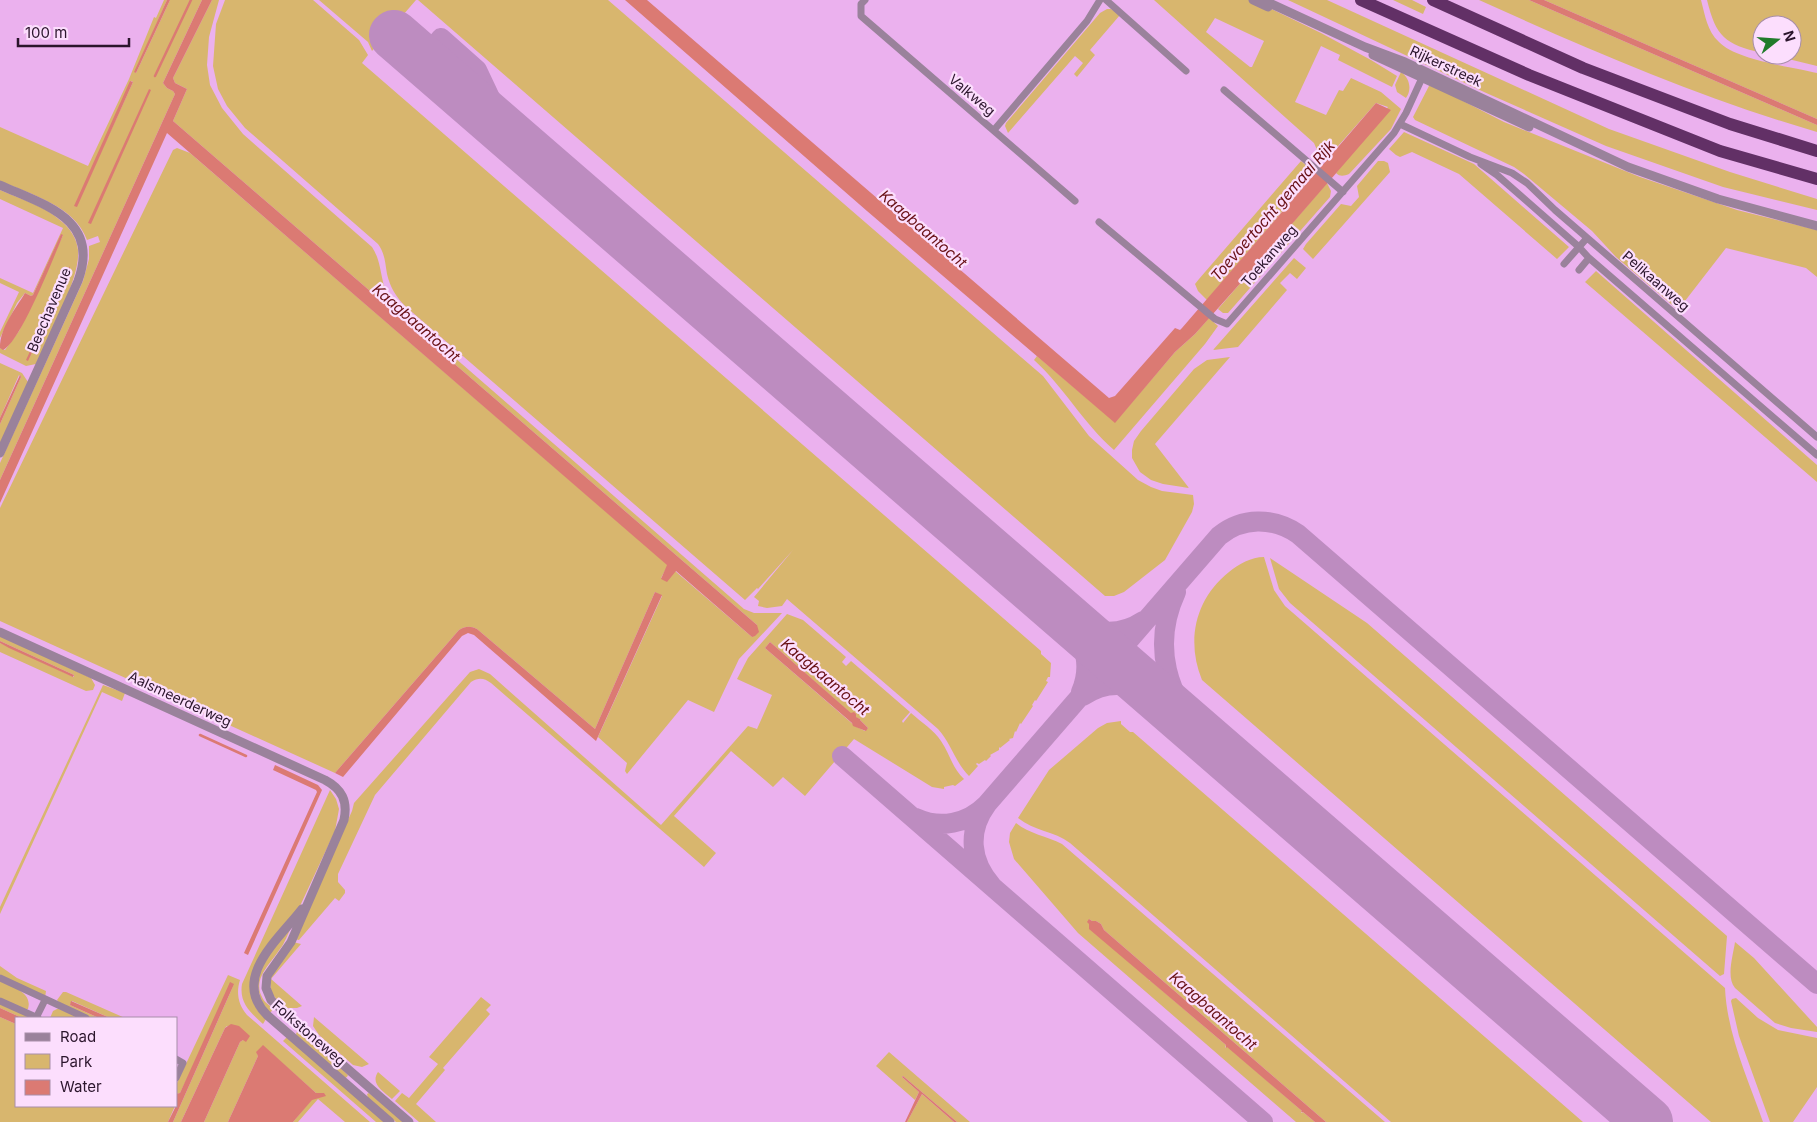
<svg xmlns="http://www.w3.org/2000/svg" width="1817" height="1122" viewBox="0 0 1817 1122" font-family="Inter,sans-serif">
  <rect width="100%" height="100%" fill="#ebb1ee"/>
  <!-- green -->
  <path fill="#d8b66e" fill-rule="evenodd" d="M 164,0 L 167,0 L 135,72 L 136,73 L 170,0 L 202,0 L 163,83 L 167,88 L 173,91 L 175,94 L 0,480 L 0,463 L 83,281 L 89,259 L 89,246 L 100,242 L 98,236 L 87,240 C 75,206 30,194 0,181 L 0,127 L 88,166 L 129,79 L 154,17 L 156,18 ZM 131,81 L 133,82 L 76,207 Z
    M 212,0 L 219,0 L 209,37 L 207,65 L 210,85 L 222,108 L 243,134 L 372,247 C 384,265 379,287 393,304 L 744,609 L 754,613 L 782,613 L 739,659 L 714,712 L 688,700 L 627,774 L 625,771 L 627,763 L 598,737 L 662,596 L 655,592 L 595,729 L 477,629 C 470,626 466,626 459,630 L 335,773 L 0,621 L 0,508 L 173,150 L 177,148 L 190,153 L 668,565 L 661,578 L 675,571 L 752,637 L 757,625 L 173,121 L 187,89 L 175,83 L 173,78 Z
    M 225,0 L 313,0 L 359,40 L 368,55 L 362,63 L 1041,651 L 1041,654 L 1051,663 L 1050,677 L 1048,677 L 1046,681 L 1048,682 L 1036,701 L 1035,700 L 1032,705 L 1033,706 L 1021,724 L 1020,723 L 1016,732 L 1015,731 L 1013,738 L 1009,739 L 1010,740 L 1000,748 L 999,747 L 999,750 L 990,755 L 991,756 L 986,761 L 985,760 L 979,764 L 977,763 L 976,764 L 978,766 L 969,776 C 955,762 951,743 938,729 L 787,599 L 782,606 L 767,608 L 758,606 L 759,601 L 754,597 L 793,550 L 758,589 L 757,588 L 745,600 L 405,306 C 396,297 390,287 387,274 C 385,262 385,254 378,244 L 245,128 L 227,106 L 218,89 L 213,66 L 216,24 Z
    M 319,0 L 416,0 L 372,51 L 368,42 Z
    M 418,0 L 608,0 L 1043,376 L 1089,436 L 1138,480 L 1151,487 L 1162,491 L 1193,495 L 1194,504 L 1192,512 L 1165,560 L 1124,592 L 1114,596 L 1105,596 Z
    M 1154,0 L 1253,0 L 1321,33 L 1371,60 L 1397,76 L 1392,87 L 1338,60 L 1340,55 L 1321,46 L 1295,102 L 1326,115 L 1339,90 L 1343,91 L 1351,78 L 1381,92 L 1401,109 L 1391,129 L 1349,174 C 1344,176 1340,177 1336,173 L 1388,107 L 1376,103 L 1324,162 L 1316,155 L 1317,150 L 1314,143 ZM 1215,18 L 1264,41 L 1252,67 L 1250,67 L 1206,32 Z
    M 1288,0 L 1327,0 L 1609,129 L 1730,172 L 1817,199 L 1817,210 L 1723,187 L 1606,146 L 1484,92 Z
    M 1393,0 L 1412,0 L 1426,7 L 1423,14 Z
    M 1479,0 L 1529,0 L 1817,125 L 1817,132 C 1700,98 1590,50 1479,0 Z
    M 1544,0 L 1701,0 C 1705,15 1707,31 1719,42 C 1736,60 1792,67 1817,73 L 1817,119 Z
    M 1707,0 L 1817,0 L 1817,66 L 1772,55 L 1792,55 L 1792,25 L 1762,25 L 1762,53 C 1725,44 1716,37 1707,0 Z
    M 1107,9 L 1111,9 L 1120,15 L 1090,50 L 1095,55 L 1077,77 L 1074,74 L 1083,63 L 1075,56 L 1008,133 L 1005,126 L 1006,123 L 1100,13 Z
    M 1401,72 C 1410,78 1412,90 1406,98 L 1397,92 L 1395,85 Z
    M 1430,84 L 1504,122 L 1640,177 L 1737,210 L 1817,230 L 1817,277 L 1806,268 L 1726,248 L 1678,310 L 1616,257 L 1592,231 L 1524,174 L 1514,167 L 1415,120 L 1413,117 Z
    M 1404,132 L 1474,164 L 1569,247 L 1557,259 L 1459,174 L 1412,152 L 1400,157 L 1396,155 L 1389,149 Z
    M 1301,161 L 1315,173 L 1207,300 L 1198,291 L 1195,284 L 1199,279 Z
    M 1378,161 L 1384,161 L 1388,163 L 1390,172 L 1313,259 L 1303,249 L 1306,244 L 1341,204 L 1351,206 L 1359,197 L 1357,186 Z
    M 1327,183 L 1331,191 L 1330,197 L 1228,313 L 1223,313 L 1218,309 Z
    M 0,190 C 20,199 45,206 61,221 C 70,228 77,239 78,250 C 81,277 48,338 36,364 L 26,366 L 0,353 L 0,348 L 5,350 L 19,331 L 63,235 L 61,235 L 33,295 L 31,296 L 25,293 L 17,303 L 0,338 L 0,332 L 19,292 L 0,283 L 0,278 L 33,293 L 63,228 L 0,199 Z
    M 1294,258 L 1306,268 L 1297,279 L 1290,273 L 1280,283 L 1287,290 L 1238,347 L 1213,350 Z
    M 1596,271 L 1817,465 L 1817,482 L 1585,282 Z
    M 1209,318 L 1218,326 L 1205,344 L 1114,450 C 1083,423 1064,387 1034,360 L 1037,356 L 1115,422 L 1175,352 L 1195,334 Z
    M 1230,357 L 1155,444 L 1189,488 L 1163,484 L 1151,480 L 1140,472 L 1132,458 L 1132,450 L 1134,441 L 1141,431 L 1194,369 L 1207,360 Z
    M 0,363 L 22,373 L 28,382 L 0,444 L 0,424 L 21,377 L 19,375 L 0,418 Z
    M 1264,557 L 1274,590 L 1285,606 L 1725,988 C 1727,1034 1748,1079 1763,1122 L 1711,1122 L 1202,680 C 1186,641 1195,599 1229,572 C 1239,564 1251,557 1264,557 Z
    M 1270,558 L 1367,623 L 1727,936 L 1724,974 L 1720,976 L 1290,603 L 1279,589 Z
    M 787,614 L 803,620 L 846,657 L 842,662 L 846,666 L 851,661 L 910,712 L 902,721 L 903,723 L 911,713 C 921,722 934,730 941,741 C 950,754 952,768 964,779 L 955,786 L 953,785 L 944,787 L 944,789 L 932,787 L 854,739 L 805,796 L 783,777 L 773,787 L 731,751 L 674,816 L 716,853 L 704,867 L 491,683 C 484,678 479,677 471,682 L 375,795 L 338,874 L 338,882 L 345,890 L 345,893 L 339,901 L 335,898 L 299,940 L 294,939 L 352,811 L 354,803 L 470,672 L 479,669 L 490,674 L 661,825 L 748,726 L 757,729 L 772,695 L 737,679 L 748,658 ZM 770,642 L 855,717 L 860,719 L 860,720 L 868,728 L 865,731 L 855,726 L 765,648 Z
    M 0,636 L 91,678 L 95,685 L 93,690 L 86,691 L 0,652 L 0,643 L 74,677 L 74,675 L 0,641 Z
    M 103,685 L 125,693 L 122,701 L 102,692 L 0,914 L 0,907 Z
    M 1121,721 L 1121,724 L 1130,732 L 1133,732 L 1583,1122 L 1391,1122 L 1070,843 C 1054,831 1034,831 1018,818 L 1049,770 L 1098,728 L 1107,723 Z
    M 330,790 L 336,799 L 339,809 L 335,831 L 300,906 L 256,967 L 253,1002 L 258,1011 L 266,1019 L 263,1024 C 250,1012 239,1003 242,984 Z
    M 1016,823 C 1029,834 1047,836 1062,844 L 1385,1122 L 1326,1122 L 1104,930 L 1101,924 L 1096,921 L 1092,921 L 1089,919 L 1091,929 L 1150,980 L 1149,981 L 1151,981 L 1226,1045 L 1225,1048 L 1227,1046 L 1302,1111 L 1301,1113 L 1303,1112 L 1315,1122 L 1296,1122 L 1078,933 L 1014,859 L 1009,842 L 1010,833 Z
    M 291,928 C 287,935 285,943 280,949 C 271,963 252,979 262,997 C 264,1002 269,1005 273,1008 L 271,1012 L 269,1012 L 262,1005 L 256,979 L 271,949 Z
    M 293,942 L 301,944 L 271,979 L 302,1006 L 297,1008 L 287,1008 L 283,1006 L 271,993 L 270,979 Z
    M 1735,942 L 1754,958 L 1817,1027 L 1817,1032 L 1791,1028 L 1775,1023 L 1735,988 C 1726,977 1733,956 1735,942 Z
    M 0,966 L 17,978 L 46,991 L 45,998 L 0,976 Z
    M 228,975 L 240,980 C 236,992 238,1005 247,1015 L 370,1122 L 345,1122 L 318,1099 L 298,1122 L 293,1122 L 312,1099 L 324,1093 L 316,1093 L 263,1046 L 257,1052 L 258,1056 L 228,1122 L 204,1122 L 240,1042 L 243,1040 L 227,1026 L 225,1028 L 181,1122 L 173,1122 L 234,984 L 180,1093 L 177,1094 L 176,1085 Z
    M 0,981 C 12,987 33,992 28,1009 L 25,1010 L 0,999 Z
    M 63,992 L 66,992 L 125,1018 L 110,1018 L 72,1001 L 70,1005 L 99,1018 L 90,1018 L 60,1004 L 57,1000 Z
    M 481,997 L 491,1005 L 486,1010 L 490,1014 L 443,1068 L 445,1070 L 416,1104 L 436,1122 L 419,1122 L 395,1101 L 402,1093 L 409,1098 L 438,1064 L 429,1057 Z
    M 1736,998 L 1758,1018 L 1778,1030 L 1817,1038 L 1817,1087 L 1793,1122 L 1770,1122 L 1739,1036 L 1731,1001 L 1732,999 Z
    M 0,1003 L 33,1018 L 22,1018 L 0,1008 Z
    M 57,1009 L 59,1009 L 81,1018 L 50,1018 L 53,1011 Z
    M 0,1017 L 16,1024 L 16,1106 L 175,1106 L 168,1122 L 0,1122 Z
    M 314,1017 L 369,1064 L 362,1067 L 353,1065 L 319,1035 L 313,1026 Z
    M 297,1032 L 301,1032 L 348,1075 L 347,1077 L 345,1078 L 297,1037 L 296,1034 Z
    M 287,1037 L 385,1122 L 376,1122 L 283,1041 Z
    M 889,1052 L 970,1122 L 957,1122 L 903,1076 L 902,1077 L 919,1092 L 915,1100 L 876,1066 Z
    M 378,1072 L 400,1091 L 392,1099 C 383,1091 370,1084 378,1072 Z
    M 369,1093 L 404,1122 L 396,1122 L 368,1098 L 367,1094 Z
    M 922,1094 L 954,1122 L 907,1122 Z"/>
  <!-- water -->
  <path fill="#db7a73" d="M 167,0 L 170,0 L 136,73 L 134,72 Z
    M 202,0 L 212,0 L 173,78 L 175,83 L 187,89 L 173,121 L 757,625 L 759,632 L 755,636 L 752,637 L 676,571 L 667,582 L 661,579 L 667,565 L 167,133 L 0,503 L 0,480 L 175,94 L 173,91 L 167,88 L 163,83 Z
    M 625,0 L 647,0 L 1109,398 L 1115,396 L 1175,328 L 1180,330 L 1182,328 L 1376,103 L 1391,110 L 1245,278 L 1195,334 L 1175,352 L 1115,423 L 867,211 Z
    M 1529,0 L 1544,0 L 1817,119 L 1817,125 Z
    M 130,81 L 133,82 L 77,207 L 74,206 Z
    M 149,89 L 151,90 L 91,224 L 88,223 Z
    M 61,234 L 63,235 C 54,257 20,343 3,350 L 0,348 C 0,327 15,310 25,293 L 31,296 L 33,295 Z
    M 70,266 L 70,269 L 28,361 L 26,360 Z
    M 20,375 L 21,377 L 0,424 L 0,418 Z
    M 655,592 L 662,595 L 596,741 L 474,635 L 468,633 L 462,636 L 343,777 L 335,773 L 459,630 C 466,626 470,626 477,629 L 595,729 Z
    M 0,641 L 74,675 L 73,677 L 9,648 L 0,643 Z
    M 770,642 L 851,713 L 854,712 L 856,714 L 856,717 L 860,719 L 860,720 L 868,728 L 866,731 L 853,726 L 852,723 L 765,648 Z
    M 275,765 L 318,785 L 322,790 L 248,955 L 244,953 L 317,792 L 316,790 L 273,770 Z
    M 1089,919 L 1092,921 L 1096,921 L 1101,924 L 1104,930 L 1326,1122 L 1315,1122 L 1303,1112 L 1301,1112 L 1302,1111 L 1227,1047 L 1226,1048 L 1226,1045 L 1089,929 L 1089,924 L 1087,922 Z
    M 230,982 L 234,984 L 173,1122 L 168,1122 L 176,1106 L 176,1094 L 180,1093 Z
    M 71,1001 L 110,1018 L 99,1018 L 70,1005 Z
    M 0,1008 L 22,1018 L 16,1018 L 16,1024 L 0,1017 Z
    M 231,1024 L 239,1026 L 250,1036 L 246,1042 L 243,1040 L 240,1042 L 204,1122 L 181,1122 L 225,1028 Z
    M 263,1045 L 316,1093 L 324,1093 L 326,1096 L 312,1100 L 293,1122 L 228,1122 L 258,1056 L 256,1052 Z
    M 903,1076 L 957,1122 L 954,1122 L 922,1094 L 907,1122 L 905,1122 L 919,1092 L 902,1077 Z"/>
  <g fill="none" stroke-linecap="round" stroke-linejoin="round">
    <!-- stream -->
    <path stroke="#db7a73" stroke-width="2.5" d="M 155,76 L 191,0
      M 200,735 L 246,756"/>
    <!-- taxiway -->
    <path stroke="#bd8cc0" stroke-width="20" d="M 423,60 L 441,38 L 477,70 L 503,125 L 514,139
      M 1176,592 C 1151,646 1167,697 1206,739
      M 1071,622 C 1085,645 1092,666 1081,692
      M 1071,622 C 1095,633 1119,637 1143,621
      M 1083,696 C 1113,676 1139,686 1166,704
      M 842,756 L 1263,1122
      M 916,818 C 940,829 967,824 986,805
      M 992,886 C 970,861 967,831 987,804 L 1219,536 C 1242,517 1273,517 1298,534 L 1817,984"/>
    <!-- runway -->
    <path stroke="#bd8cc0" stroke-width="50" d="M 394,35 L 1648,1122"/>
    <!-- minor -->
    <path stroke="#9a829b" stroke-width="7" d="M 865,0 L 861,4 L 861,16 L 1075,201
      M 1106,0 L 1186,71
      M 1224,90 L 1343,192
      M 1400,124 L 1470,157 L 1512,173 L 1527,183 L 1555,210 L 1817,437
      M 994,130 L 1087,21 L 1100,0
      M 1481,164 L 1497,175 L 1579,247 L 1589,258 L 1817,455
      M 1099,222 L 1215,319 L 1227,324 L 1394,133 L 1406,113 L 1422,78
      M 1564,264 L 1587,238
      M 1579,270 L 1589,258
      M 0,978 L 86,1018
      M 0,1001 L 38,1018
      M 36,1018 L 45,1000
      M 176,1059 L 183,1063 L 176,1078"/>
    <!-- tertiary -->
    <path stroke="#9a829b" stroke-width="9" d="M 1253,0 L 1268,7
      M 1263,0 L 1365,47 L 1405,62 L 1628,167 L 1718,199 L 1817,226
      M 1373,55 L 1529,127
      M 0,185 C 44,205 101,219 78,281 L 0,453
      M 0,632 L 325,780 C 342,789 348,801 344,820 L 291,942 L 267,976 L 266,988 L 271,1000 L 334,1057 L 409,1122
      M 302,909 C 280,938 230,978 267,1015 L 390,1122"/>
    <!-- motorway -->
    <path stroke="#623066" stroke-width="12" d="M 1361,0 L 1529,75 L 1720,151 L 1817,179
      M 1433,0 L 1583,68 L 1730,124 L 1817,151"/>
  </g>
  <g text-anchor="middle" stroke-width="4.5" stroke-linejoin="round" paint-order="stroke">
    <!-- street labels -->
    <g font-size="14" fill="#2b152c" stroke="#fcdefd">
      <text transform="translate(1446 66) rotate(25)" y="5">Rijkerstreek</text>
      <text transform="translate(972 95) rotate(40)" y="5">Valkweg</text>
      <text transform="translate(1269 256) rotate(-49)" y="5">Toekanweg</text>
      <text transform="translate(1656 281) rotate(41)" y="5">Pelikaanweg</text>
      <text transform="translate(49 310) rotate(-67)" y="5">Beechavenue</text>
      <text transform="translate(180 699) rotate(25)" y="5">Aalsmeerderweg</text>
      <text transform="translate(309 1033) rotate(41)" y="5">Folkstoneweg</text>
    </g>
    <!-- water labels -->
    <g font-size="15" font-style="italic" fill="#670e13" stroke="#fcdefd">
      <text transform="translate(1273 211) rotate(-49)" y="5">Toevoertocht gemaal Rijk</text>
      <text transform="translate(923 229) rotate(41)" y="5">Kaagbaantocht</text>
      <text transform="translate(416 323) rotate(41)" y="5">Kaagbaantocht</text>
      <text transform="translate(825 677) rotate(40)" y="5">Kaagbaantocht</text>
      <text transform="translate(1213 1011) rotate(41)" y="5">Kaagbaantocht</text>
    </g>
  </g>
  <!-- legend -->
  <rect x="15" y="1017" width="162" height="90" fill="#fcdefd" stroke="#a88ea9"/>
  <rect x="25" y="1033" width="25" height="8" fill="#9a829b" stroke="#a88ea9"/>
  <text x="60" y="1042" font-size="15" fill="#2b152c">Road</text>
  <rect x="25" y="1054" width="25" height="15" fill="#d8b66e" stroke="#a88ea9"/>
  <text x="60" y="1067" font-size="15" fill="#2b152c">Park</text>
  <rect x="25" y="1080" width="25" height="15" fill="#db7a73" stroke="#a88ea9"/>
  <text x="60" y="1092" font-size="15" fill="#2b152c">Water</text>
  <!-- north arrow -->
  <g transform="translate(1777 40) rotate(73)"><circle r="24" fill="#fcdefd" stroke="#a88ea9"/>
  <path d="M0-4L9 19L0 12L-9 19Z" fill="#207b2a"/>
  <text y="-8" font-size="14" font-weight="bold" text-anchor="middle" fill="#2b152c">N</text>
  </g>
  <!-- scale -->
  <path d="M18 38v8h111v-8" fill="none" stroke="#2b152c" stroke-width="2.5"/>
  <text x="25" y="38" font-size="15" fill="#2b152c" stroke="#fcdefd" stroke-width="4" paint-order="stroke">100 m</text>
</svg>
